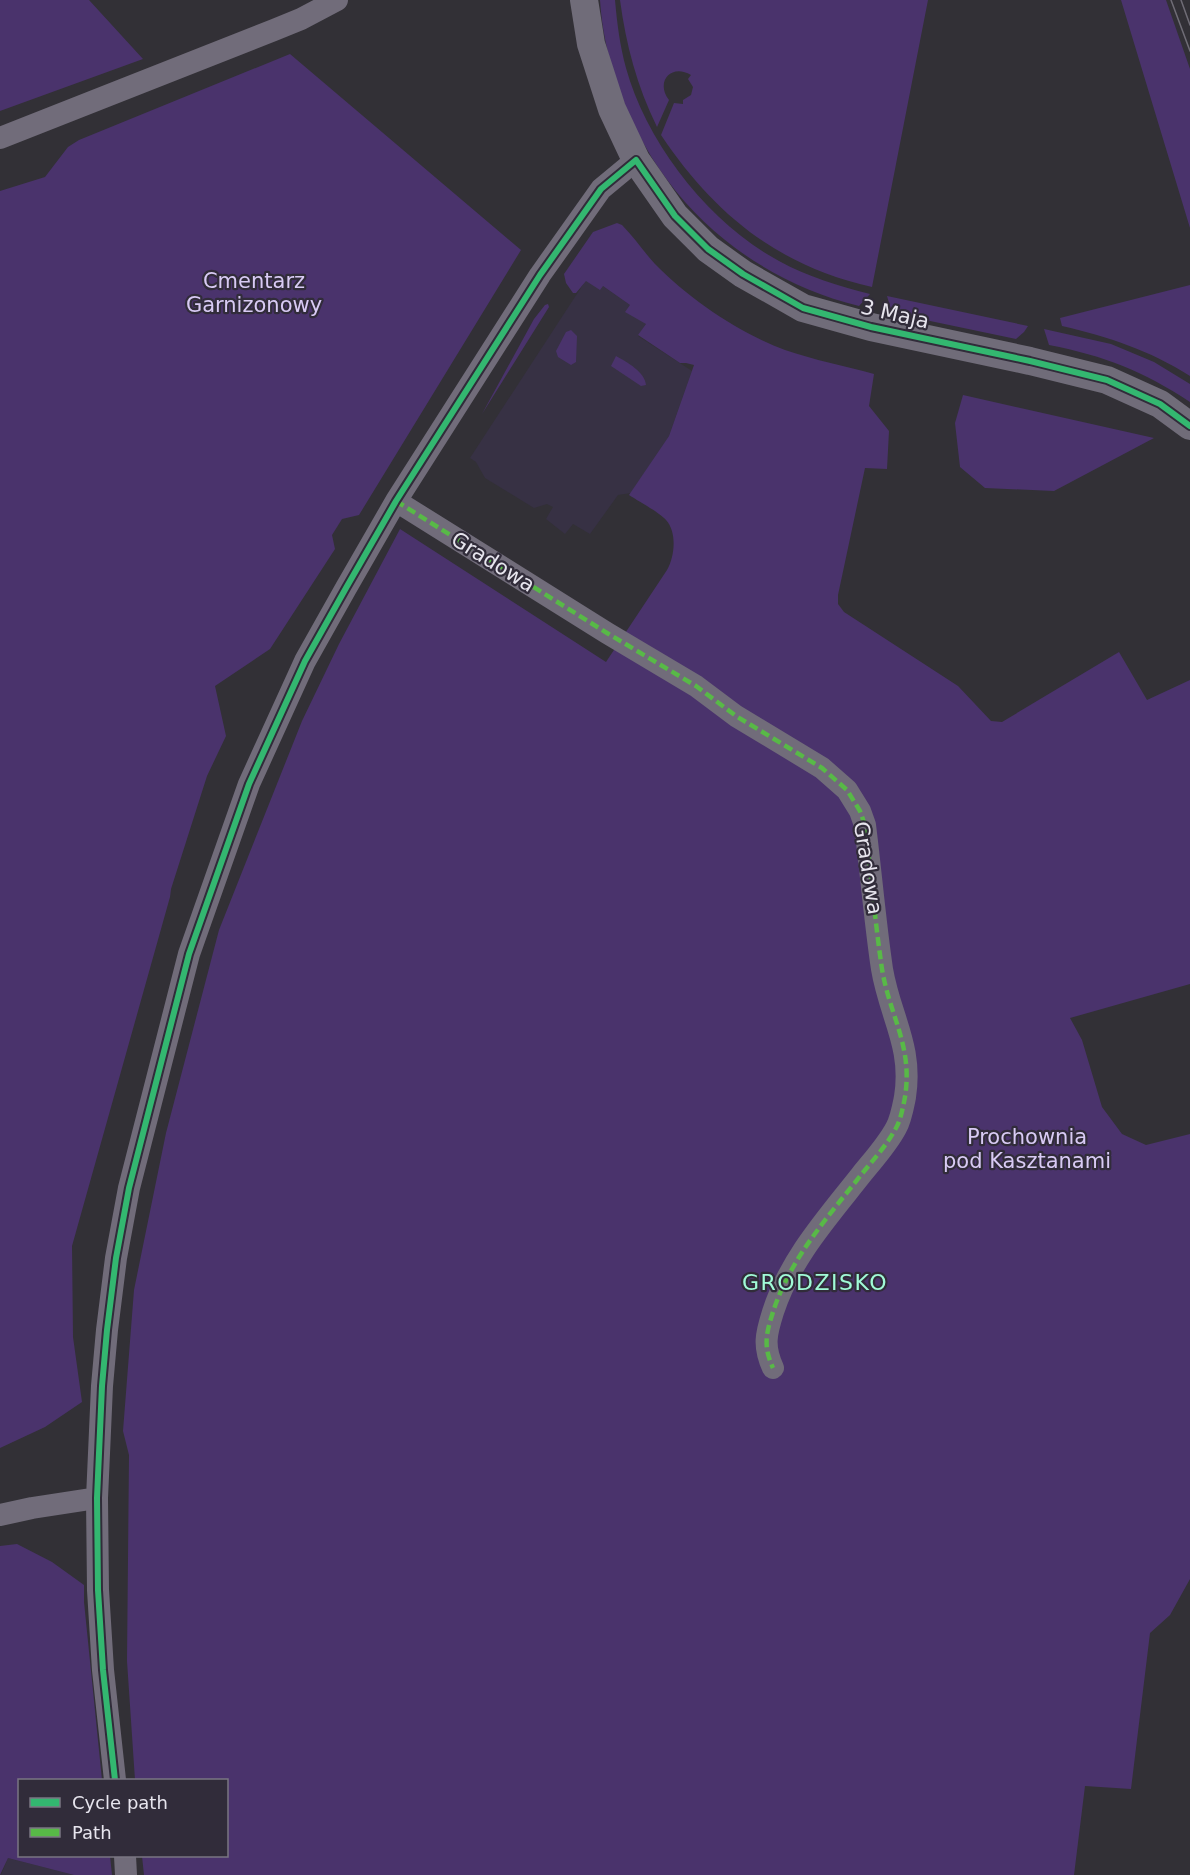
<svg xmlns="http://www.w3.org/2000/svg" width="1190" height="1875" viewBox="0 0 1190 1875" font-family="'DejaVu Sans',sans-serif">
  <rect width="100%" height="100%" fill="#323036"/>
  <!-- built -->
  <path fill="#373144" d="M 586,280 L 603,286 L 630,305 L 646,324 L 638,336 L 692,371 L 669,436 L 631,493 L 618,495 L 590,534 L 573,524 L 565,534 L 546,519 L 553,507 L 547,504 L 534,508 L 485,478 L 476,462 L 470,458 Z
    M 8,1858 L 74,1875 L 1,1875 Z"/>
  <!-- green -->
  <path fill="#4a336c" d="M 0,0 L 89,0 L 143,59 L 0,111 Z
    M 600,0 L 615,0 C 617,23 620,46 626,68 C 647,144 709,223 779,261 C 808,277 839,286 870,294 L 859,306 C 743,277 653,195 616,80 C 607,52 602,30 600,0 Z
    M 620,0 L 928,0 L 872,287 C 778,266 714,214 661,135 L 674,103 L 683,104 L 683,100 L 691,95 L 693,87 L 688,79 L 691,75 C 671,63 655,82 669,100 L 657,127 C 637,86 626,45 620,0 Z
    M 1121,0 L 1166,0 L 1190,69 L 1190,228 Z
    M 290,54 L 521,250 L 359,515 L 342,519 L 332,535 L 335,549 L 270,649 L 215,686 L 226,736 L 207,776 L 171,889 L 170,897 L 72,1246 L 73,1337 L 82,1402 L 45,1427 L 0,1448 L 0,191 L 45,177 L 68,147 L 79,140 Z
    M 617,223 L 622,225 C 634,237 643,251 655,264 C 689,299 739,333 785,350 C 814,360 845,366 874,374 L 869,406 L 889,431 L 887,469 L 865,468 L 838,595 L 838,604 L 844,612 L 958,686 L 991,721 L 1002,722 L 1119,652 L 1147,700 L 1190,680 L 1190,984 L 1070,1018 L 1082,1040 L 1102,1107 L 1122,1134 L 1146,1145 L 1190,1134 L 1190,1579 L 1170,1615 L 1150,1633 L 1131,1789 L 1085,1786 L 1074,1875 L 144,1875 L 142,1856 L 226,1856 L 226,1780 L 135,1780 L 127,1661 L 129,1455 L 123,1431 L 134,1290 L 166,1133 L 219,930 L 302,721 L 339,644 L 400,529 L 606,662 L 667,570 C 675,556 677,532 666,520 C 659,512 638,501 629,495 L 669,436 L 694,365 L 686,363 L 680,363 L 638,335 L 646,324 L 625,312 L 630,305 L 603,286 L 600,290 L 586,281 L 576,293 L 573,293 L 566,283 L 564,274 L 593,232 Z
    M 1190,285 L 1190,376 C 1149,350 1109,337 1062,326 L 1060,318 Z
    M 887,296 L 1028,326 L 1024,332 L 1016,339 L 892,313 Z
    M 545,305 L 548,304 L 549,307 L 482,414 L 534,319 Z
    M 1044,329 L 1111,344 L 1154,362 L 1190,384 L 1190,402 C 1143,371 1105,356 1049,345 Z
    M 571,330 L 577,336 L 576,362 L 571,365 L 558,357 L 556,351 L 566,332 Z
    M 616,356 C 627,362 645,372 646,385 L 641,386 L 611,366 Z
    M 963,395 L 1154,438 L 1054,491 L 985,488 L 960,467 L 955,423 Z
    M 17,1544 L 52,1562 L 84,1585 L 84,1602 L 102,1780 L 20,1780 L 20,1856 L 110,1856 L 112,1875 L 74,1875 L 8,1858 L 0,1875 L 0,1546 Z"/>
  <g fill="none" stroke-linecap="round" stroke-linejoin="round">
    <!-- minor -->
    <path stroke="#716c7a" stroke-width="22" d="M 0,138 L 274,30 L 301,19 L 337,0
      M 396,501 L 607,633 L 696,686 L 736,716 L 822,768 L 847,790 L 860,811 L 865,825 C 871,873 875,922 882,969 C 890,1017 913,1046 905,1097 C 903,1107 901,1119 896,1128 C 887,1145 873,1160 861,1175 C 827,1218 790,1259 773,1312 C 766,1334 763,1346 773,1368
      M 0,1515 L 32,1508 L 97,1498
      M 115,1780 L 103,1670 L 98,1590 L 97,1498 L 102,1386 L 107,1330 L 116,1258 L 129,1188 L 189,954 L 249,784 L 305,661 L 346,588 L 396,501 L 540,275 L 601,189 L 636,160
      M 125,1856 L 126,1875"/>
    <!-- major -->
    <path stroke="#706c79" stroke-width="28" d="M 584,0 L 591,44 L 612,109 L 636,160 L 675,216 L 708,249 L 743,274 L 803,308 L 871,327 L 1030,361 L 1107,380 L 1160,404 L 1190,426"/>
    <!-- tram -->
    <path stroke="#6f6c76" stroke-width="1.5" d="M 1171,0 L 1190,51
      M 1181,0 L 1190,25"/>
    <!-- quiet -->
    <path stroke="#58b947" stroke-width="4.5" stroke-dasharray="9 4.5" stroke-linecap="butt" d="M 396,501 L 607,633 L 696,686 L 736,716 L 822,768 L 847,790 L 860,811 L 865,825 C 871,873 875,922 882,969 C 890,1017 913,1046 905,1097 C 903,1107 901,1119 896,1128 C 887,1145 873,1160 861,1175 C 827,1218 790,1259 773,1312 C 766,1334 763,1346 773,1368"/>
    <defs>
      <path id="cycleway" d="M 115,1780 L 103,1670 L 98,1590 L 97,1498 L 102,1386 L 107,1330 L 116,1258 L 129,1188 L 189,954 L 249,784 L 305,661 L 346,588 L 396,501 L 540,275 L 601,189 L 636,160 L 675,216 L 708,249 L 743,274 L 803,308 L 871,327 L 1030,361 L 1107,380 L 1160,404 L 1190,426"/>
    </defs>
    <!-- cycleway casing -->
    <use href="#cycleway" stroke="#312c3a" stroke-width="10"/>
    <!-- cycleway -->
    <use href="#cycleway" stroke="#33b770" stroke-width="6"/>
  </g>
  <g text-anchor="middle" stroke-width="4.5" stroke-linejoin="round" paint-order="stroke">
    <!-- park labels -->
    <g font-size="21" fill="#d8caf4" stroke="#312c3a">
      <text x="254" y="288">Cmentarz<tspan x="254" dy="24">Garnizonowy</tspan></text>
      <text x="1027" y="1144">Prochownia<tspan x="1027" dy="24">pod Kasztanami</tspan></text>
    </g>
    <!-- street labels -->
    <g font-size="21" fill="#e7e5ee" stroke="#312c3a">
      <text transform="translate(895 314) rotate(13)" y="7">3 Maja</text>
      <text transform="translate(493 562) rotate(32)" y="7">Gradowa</text>
      <text transform="translate(868 868) rotate(81)" y="7">Gradowa</text>
    </g>
    <!-- neighbourhood labels -->
    <g font-size="22" letter-spacing="1.5" fill="#a0fad7" stroke="#312c3a">
      <text x="815" y="1290">GRODZISKO</text>
    </g>
  </g>
  <!-- legend -->
  <rect x="18" y="1779" width="210" height="78" fill="#312c3a" stroke="#7a7682" stroke-width="1.5"/>
  <rect x="30" y="1798" width="30" height="9" fill="#33b770" stroke="#7a7682" stroke-width="1.5"/>
  <text x="72" y="1809" font-size="18" fill="#e7e5ee">Cycle path</text>
  <rect x="30" y="1828" width="30" height="9" fill="#58b947" stroke="#7a7682" stroke-width="1.5"/>
  <text x="72" y="1839" font-size="18" fill="#e7e5ee">Path</text>
</svg>
